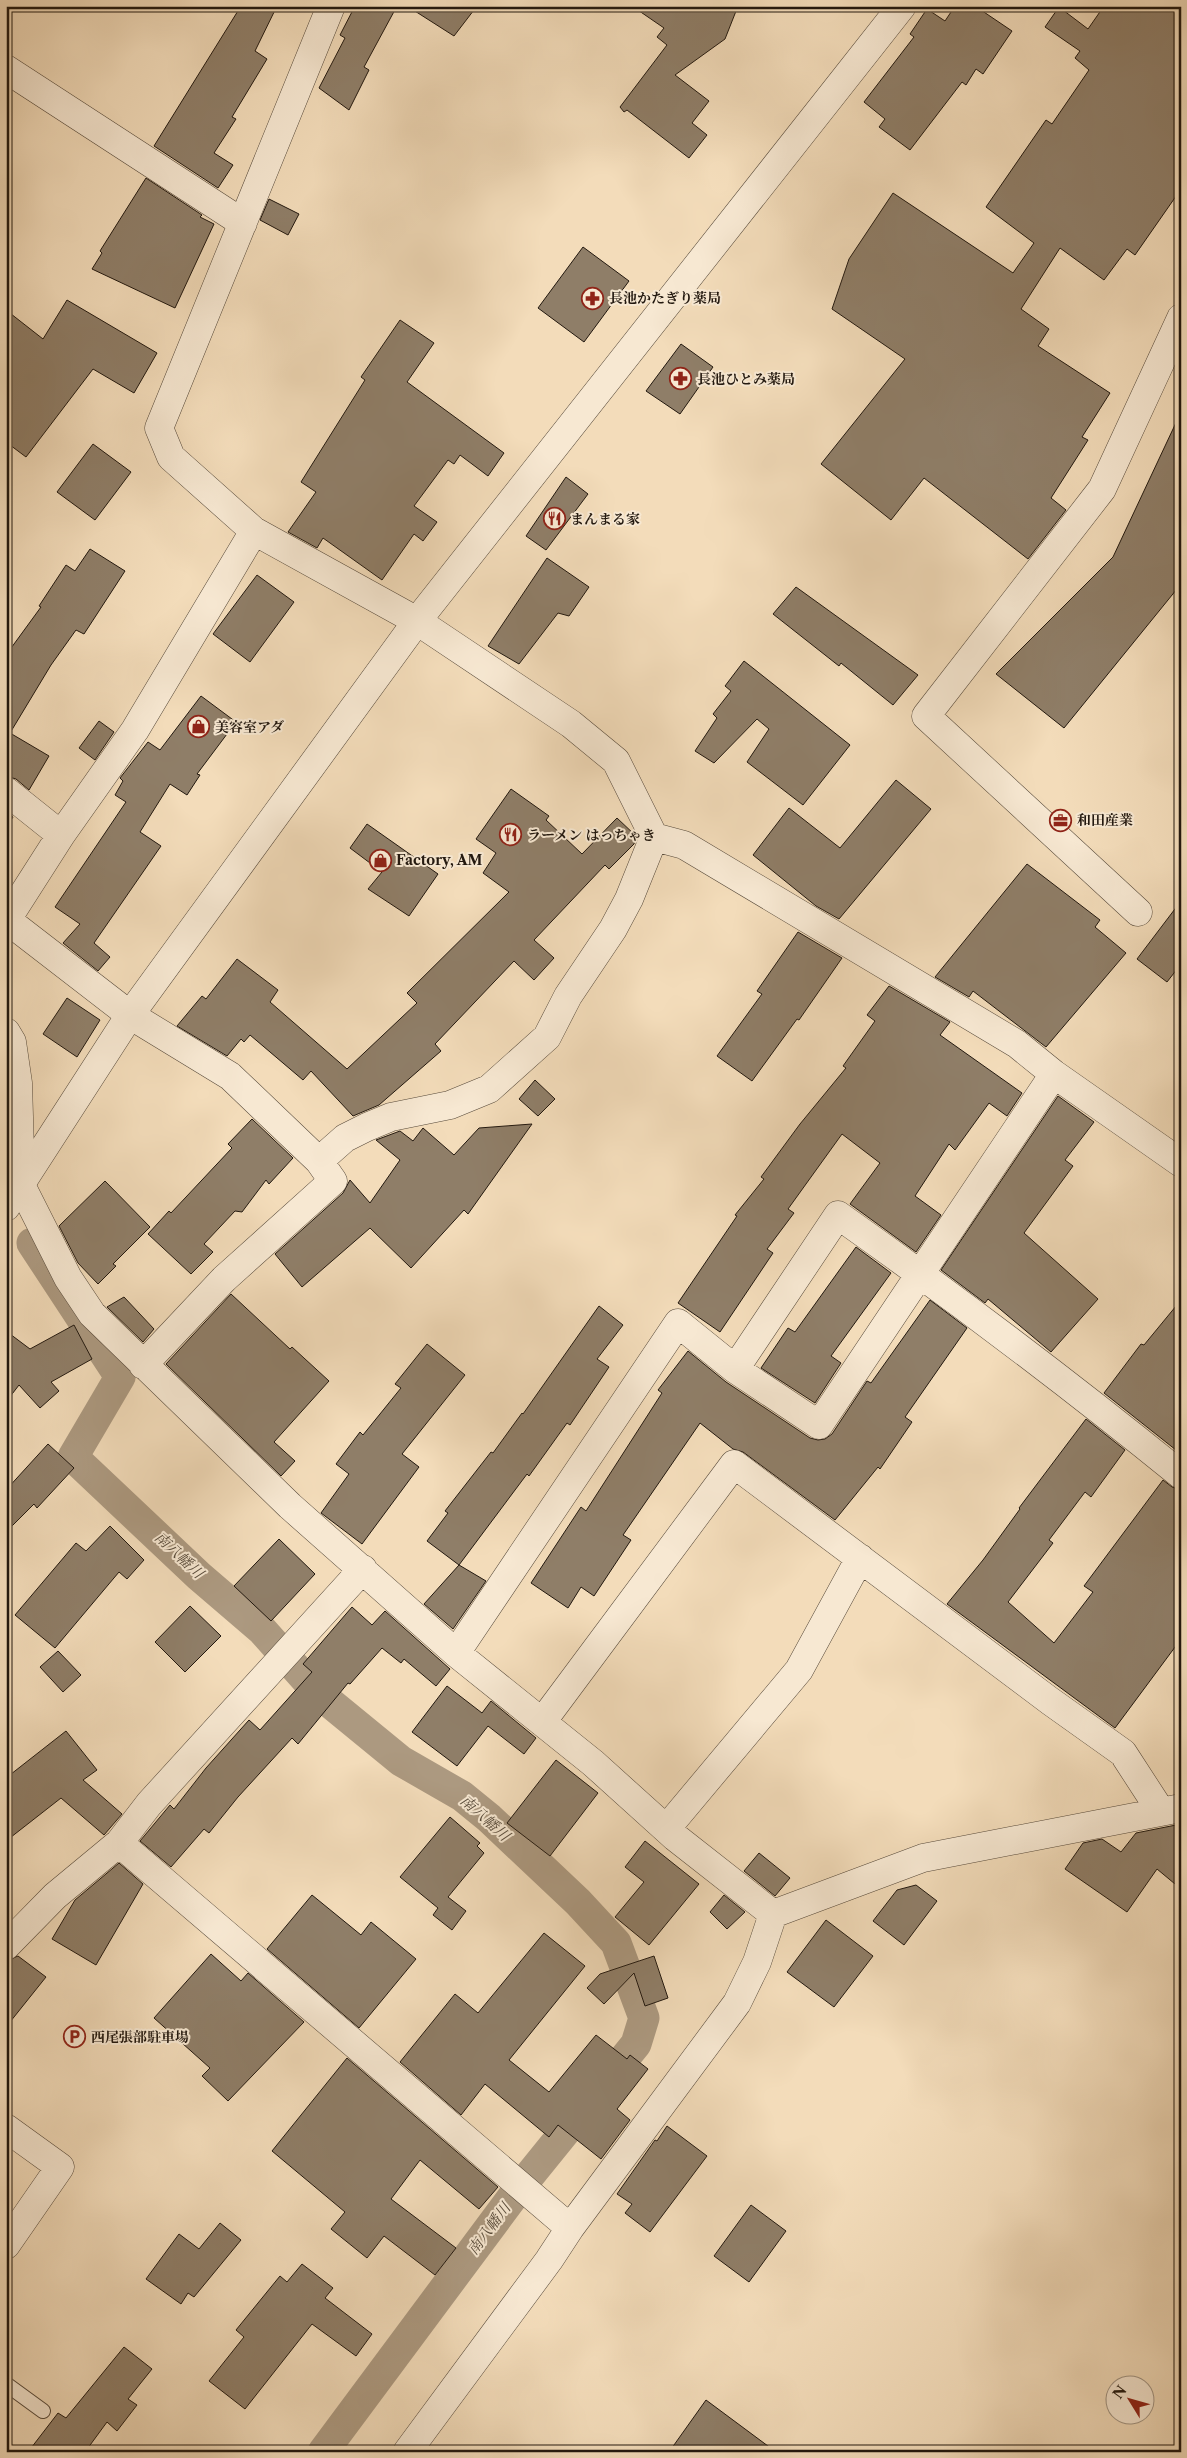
<svg xmlns="http://www.w3.org/2000/svg" width="1187" height="2458" viewBox="0 0 1187 2458" font-family="'Libre Caslon Text','Noto Serif JP',serif">
  <rect width="100%" height="100%" fill="#f3dcba"/>
  <filter id="stains"><feTurbulence type="fractalNoise" baseFrequency=".004" numOctaves="4"/><feColorMatrix values="0 0 0 0 .2 0 0 0 0 .09 0 0 0 0 .02 0 0 0 .5 -.17"/></filter>
  <radialGradient id="worn" r=".72"><stop offset=".6" stop-color="#630" stop-opacity="0"/><stop offset="1" stop-color="#630" stop-opacity=".3"/></radialGradient>
  <g fill="none" stroke-linecap="round" stroke-linejoin="round">
    <!-- canal -->
    <path stroke="#ac9980" stroke-width="31" d="M 32,1243 L 120,1377 L 73,1457 L 199,1576 L 262,1630 L 318,1693 L 401,1761 L 462,1796 L 489,1818 L 578,1902 L 616,1943 L 644,2018 L 636,2044 L 517,2191 L 323,2452"/>
  </g>
  <!-- building -->
  <path fill="#8f7e68" stroke="#22180f" d="M 241,6 L 277,6 L 255,51 L 267,59 L 232,117 L 236,119 L 214,153 L 233,165 L 218,188 L 154,146 Z
    M 355,6 L 397,6 L 364,67 L 369,70 L 349,110 L 319,88 L 345,38 L 340,35 Z
    M 407,6 L 477,6 L 454,36 Z
    M 632,6 L 738,6 L 725,39 L 675,75 L 709,101 L 692,123 L 707,135 L 689,158 L 627,110 L 624,112 L 620,107 L 667,45 L 657,37 L 664,28 Z
    M 955,6 L 975,6 L 1012,31 L 983,74 L 976,69 L 966,85 L 962,82 L 910,150 L 879,127 L 885,119 L 864,102 L 914,37 L 910,34 L 927,9 L 945,21 Z
    M 1104,6 L 1181,6 L 1181,189 L 1135,255 L 1127,249 L 1104,280 L 1060,248 L 1021,309 L 1049,329 L 1038,346 L 1110,393 L 1082,437 L 1088,440 L 1051,498 L 1066,510 L 1028,559 L 924,478 L 891,520 L 821,464 L 905,359 L 832,309 L 849,259 L 893,193 L 1013,273 L 1034,243 L 986,207 L 1046,120 L 1052,124 L 1089,70 L 1075,58 L 1080,51 L 1045,27 L 1059,7 L 1088,29 Z
    M 146,178 L 202,215 L 200,217 L 214,224 L 175,308 L 92,269 L 102,253 L 100,251 Z
    M 269,199 L 299,214 L 288,235 L 260,220 Z
    M 583,247 L 629,281 L 584,342 L 538,308 Z
    M 67,300 L 157,353 L 134,393 L 93,369 L 26,457 L 6,442 L 6,310 L 43,339 Z
    M 400,320 L 434,343 L 407,382 L 504,453 L 488,476 L 460,455 L 454,464 L 448,460 L 414,506 L 437,522 L 423,541 L 414,534 L 382,580 L 323,538 L 317,548 L 288,532 L 316,492 L 301,482 L 365,380 L 361,377 Z
    M 681,344 L 713,367 L 680,414 L 646,391 Z
    M 1181,412 L 1181,584 L 1064,728 L 996,674 L 1113,557 Z
    M 93,444 L 131,472 L 95,520 L 57,492 Z
    M 566,477 L 588,494 L 546,550 L 526,536 Z
    M 90,549 L 125,571 L 84,634 L 76,630 L 51,665 L 10,733 L 49,756 L 29,790 L 16,779 L 6,776 L 6,655 L 41,607 L 39,606 L 66,565 L 75,571 Z
    M 547,558 L 589,587 L 569,616 L 558,613 L 519,664 L 488,646 Z
    M 257,575 L 294,602 L 250,662 L 213,634 Z
    M 796,587 L 918,675 L 893,705 L 841,663 L 839,666 L 773,614 Z
    M 744,661 L 850,745 L 803,805 L 747,762 L 769,729 L 757,719 L 714,763 L 695,751 L 717,718 L 713,714 L 731,691 L 725,686 Z
    M 201,696 L 236,722 L 197,774 L 200,775 L 187,795 L 170,784 L 140,832 L 161,846 L 94,943 L 110,957 L 98,971 L 63,943 L 80,924 L 55,907 L 126,802 L 115,795 L 123,781 L 120,778 L 148,742 L 160,750 Z
    M 99,721 L 114,732 L 95,760 L 79,748 Z
    M 896,780 L 931,809 L 839,919 L 816,906 L 753,855 L 789,808 L 840,848 Z
    M 511,789 L 549,816 L 546,820 L 582,854 L 617,818 L 636,836 L 634,844 L 609,869 L 605,865 L 534,940 L 554,958 L 534,980 L 514,961 L 435,1044 L 441,1051 L 379,1105 L 353,1116 L 311,1071 L 303,1080 L 250,1035 L 244,1042 L 241,1039 L 227,1056 L 177,1026 L 202,996 L 206,999 L 237,959 L 278,990 L 270,1002 L 347,1069 L 417,1003 L 407,993 L 509,892 L 483,873 L 496,853 L 476,839 Z
    M 6,811 L 13,817 L 6,828 Z
    M 367,824 L 438,874 L 409,916 L 368,889 L 382,872 L 350,848 Z
    M 1027,864 L 1100,920 L 1095,927 L 1126,953 L 1046,1047 L 973,991 L 969,997 L 935,977 Z
    M 1181,901 L 1181,964 L 1167,982 L 1137,959 Z
    M 798,932 L 842,958 L 799,1020 L 797,1019 L 752,1081 L 717,1056 L 762,994 L 757,991 Z
    M 889,986 L 950,1022 L 940,1035 L 1022,1093 L 1007,1116 L 989,1103 L 955,1150 L 949,1144 L 915,1196 L 941,1215 L 916,1252 L 850,1204 L 880,1163 L 842,1134 L 788,1209 L 794,1213 L 767,1249 L 773,1253 L 720,1332 L 678,1303 L 737,1216 L 735,1215 L 764,1179 L 761,1177 L 800,1124 L 846,1068 L 843,1066 L 875,1021 L 867,1015 Z
    M 67,998 L 100,1020 L 77,1057 L 43,1034 Z
    M 535,1080 L 555,1099 L 538,1116 L 519,1099 Z
    M 1058,1096 L 1094,1122 L 1065,1160 L 1073,1166 L 1024,1233 L 1098,1299 L 1051,1352 L 988,1299 L 985,1303 L 941,1270 Z
    M 252,1119 L 293,1158 L 269,1184 L 266,1180 L 242,1212 L 235,1211 L 204,1244 L 213,1252 L 191,1274 L 148,1234 L 169,1211 L 171,1213 L 232,1148 L 228,1144 Z
    M 532,1124 L 468,1214 L 464,1210 L 411,1268 L 370,1228 L 302,1287 L 275,1254 L 343,1193 L 350,1180 L 370,1203 L 400,1160 L 376,1140 L 400,1131 L 413,1141 L 423,1128 L 454,1155 L 479,1128 Z
    M 105,1181 L 150,1227 L 113,1264 L 116,1266 L 98,1284 L 78,1263 L 59,1226 Z
    M 856,1247 L 891,1273 L 831,1356 L 841,1363 L 815,1403 L 761,1368 L 788,1328 L 795,1332 Z
    M 231,1294 L 290,1349 L 292,1347 L 329,1381 L 274,1442 L 295,1461 L 281,1476 L 166,1364 Z
    M 124,1297 L 154,1329 L 143,1342 L 107,1307 Z
    M 930,1300 L 967,1328 L 905,1417 L 912,1422 L 880,1469 L 878,1467 L 835,1520 L 743,1452 L 733,1449 L 700,1423 L 623,1535 L 631,1540 L 594,1596 L 581,1587 L 568,1608 L 531,1583 L 581,1507 L 586,1511 L 662,1393 L 658,1390 L 688,1351 L 726,1382 L 810,1438 L 818,1440 L 825,1439 L 832,1434 L 867,1381 L 871,1383 Z
    M 1181,1300 L 1181,1454 L 1104,1393 L 1141,1344 L 1144,1345 Z
    M 599,1306 L 623,1325 L 597,1359 L 609,1367 L 570,1425 L 567,1423 L 529,1476 L 527,1474 L 459,1565 L 427,1541 L 448,1513 L 445,1511 L 491,1452 L 493,1453 L 522,1413 L 523,1414 Z
    M 74,1325 L 92,1359 L 51,1382 L 59,1391 L 40,1408 L 19,1385 L 6,1402 L 6,1331 L 30,1349 Z
    M 427,1344 L 465,1375 L 402,1454 L 419,1467 L 362,1544 L 321,1513 L 349,1474 L 336,1464 L 360,1432 L 363,1435 L 401,1388 L 395,1384 Z
    M 1086,1419 L 1125,1450 L 1091,1497 L 1085,1492 L 1049,1540 L 1053,1543 L 1008,1602 L 1054,1643 L 1093,1592 L 1084,1586 L 1163,1480 L 1172,1487 L 1181,1490 L 1181,1639 L 1115,1728 L 947,1604 L 983,1560 L 1020,1509 L 1019,1508 Z
    M 48,1444 L 74,1468 L 37,1508 L 34,1504 L 6,1532 L 6,1490 Z
    M 110,1526 L 144,1560 L 127,1579 L 119,1572 L 55,1648 L 15,1615 L 76,1543 L 86,1551 Z
    M 279,1539 L 315,1574 L 271,1621 L 234,1586 Z
    M 459,1565 L 486,1581 L 453,1629 L 424,1604 Z
    M 190,1606 L 221,1636 L 185,1672 L 155,1642 Z
    M 352,1607 L 372,1625 L 385,1611 L 450,1669 L 436,1686 L 404,1659 L 401,1663 L 382,1648 L 350,1684 L 348,1683 L 298,1744 L 292,1738 L 238,1797 L 209,1833 L 204,1829 L 171,1867 L 140,1841 L 170,1805 L 174,1809 L 206,1768 L 249,1720 L 260,1730 L 312,1672 L 303,1664 Z
    M 58,1651 L 81,1675 L 63,1692 L 40,1667 Z
    M 447,1686 L 482,1713 L 491,1701 L 536,1738 L 524,1754 L 488,1726 L 457,1766 L 412,1732 Z
    M 66,1731 L 97,1770 L 83,1780 L 122,1814 L 104,1835 L 61,1798 L 6,1841 L 6,1778 Z
    M 556,1760 L 598,1793 L 550,1856 L 507,1823 Z
    M 450,1817 L 480,1843 L 477,1846 L 484,1853 L 448,1897 L 466,1911 L 452,1930 L 433,1915 L 438,1908 L 400,1877 Z
    M 1181,1824 L 1181,1889 L 1157,1869 L 1127,1912 L 1065,1869 L 1083,1843 L 1102,1839 L 1121,1852 L 1136,1833 Z
    M 645,1841 L 699,1884 L 649,1945 L 615,1917 L 644,1882 L 625,1867 Z
    M 759,1853 L 790,1878 L 775,1896 L 744,1871 Z
    M 119,1863 L 143,1884 L 96,1965 L 52,1939 L 75,1900 Z
    M 916,1885 L 937,1901 L 904,1945 L 873,1921 L 897,1890 Z
    M 312,1895 L 361,1935 L 371,1922 L 416,1959 L 359,2028 L 267,1949 Z
    M 724,1895 L 745,1912 L 727,1929 L 710,1912 Z
    M 826,1920 L 873,1956 L 834,2007 L 787,1972 Z
    M 544,1933 L 585,1966 L 509,2060 L 549,2092 L 596,2035 L 627,2059 L 630,2055 L 648,2069 L 617,2109 L 630,2120 L 601,2159 L 558,2125 L 549,2137 L 485,2084 L 461,2115 L 400,2062 L 455,1994 L 478,2013 Z
    M 211,1954 L 241,1981 L 248,1973 L 304,2022 L 228,2101 L 202,2076 L 210,2068 L 154,2018 Z
    M 18,1956 L 46,1977 L 6,2027 L 6,1961 Z
    M 654,1956 L 668,1998 L 645,2006 L 634,1973 L 604,2004 L 587,1988 L 600,1974 Z
    M 347,2058 L 498,2187 L 479,2209 L 420,2160 L 391,2199 L 456,2248 L 435,2275 L 384,2236 L 367,2258 L 331,2229 L 345,2212 L 272,2151 Z
    M 667,2126 L 707,2156 L 650,2232 L 625,2213 L 632,2204 L 617,2194 L 655,2140 L 657,2141 Z
    M 751,2205 L 786,2231 L 749,2282 L 714,2256 Z
    M 220,2223 L 241,2240 L 194,2297 L 188,2293 L 181,2304 L 146,2279 L 179,2234 L 199,2249 Z
    M 302,2264 L 333,2288 L 325,2298 L 372,2334 L 356,2356 L 312,2324 L 245,2409 L 209,2381 L 244,2337 L 236,2330 L 280,2276 L 287,2282 Z
    M 124,2347 L 152,2369 L 128,2399 L 137,2405 L 117,2431 L 107,2422 L 85,2452 L 28,2452 L 58,2413 L 66,2418 Z
    M 706,2400 L 776,2452 L 669,2452 Z"/>
  <g fill="none" stroke-linecap="round" stroke-linejoin="round">
    <defs>
      <path id="service" d="M 6,2384 L 43,2411"/>
      <path id="minor" d="M 331,6 L 159,428 L 171,457 L 254,531 L 417,621 L 571,724 L 616,761 L 654,837 L 684,845 L 1017,1044 L 1054,1074 L 1181,1163
        M 6,69 L 243,223
        M 6,791 L 61,835
        M 1138,912 L 926,716 L 1102,489 L 1181,318
        M 7,920 L 130,1015 L 230,1076 L 319,1161 L 333,1181 L 224,1279 L 143,1365
        M 6,921 L 61,835 L 135,730 L 254,531
        M 6,1032 L 12,1042 L 18,1083 L 21,1185 L 68,1278 L 92,1314 L 290,1506 L 456,1653 L 593,1763 L 675,1837 L 773,1914
        M 319,1161 L 345,1138 L 367,1127 L 391,1117 L 450,1105 L 489,1089 L 547,1037 L 568,996 L 613,929 L 629,899 L 654,837
        M 735,1369 L 838,1215 C 955,1298 1069,1384 1181,1475
        M 456,1653 L 678,1323 L 735,1369 L 819,1425 L 1054,1074
        M 542,1722 L 734,1464 L 1050,1701 L 1123,1753 L 1160,1810
        M 666,1829 L 799,1670 L 860,1558
        M 119,1843 L 570,2228
        M 773,1914 L 923,1858 L 1181,1808
        M 6,1946 L 55,1896 L 119,1843 L 149,1804 L 363,1569
        M 6,2128 L 60,2167 L 6,2245
        M 407,2452 L 549,2260 L 570,2228 L 737,2003 L 757,1962 L 773,1914"/>
      <path id="tertiary" d="M 6,1207 L 130,1015 L 417,621 L 902,6"/>
    </defs>
    <!-- service casing -->
    <use href="#service" stroke="#56493a" stroke-width="16"/>
    <!-- minor casing -->
    <use href="#minor" stroke="#56493a" stroke-width="29"/>
    <!-- tertiary casing -->
    <use href="#tertiary" stroke="#56493a" stroke-width="29"/>
    <!-- service -->
    <use href="#service" stroke="#f7e8d2" stroke-width="14"/>
    <!-- minor -->
    <use href="#minor" stroke="#f7e8d2" stroke-width="28"/>
    <!-- tertiary -->
    <use href="#tertiary" stroke="#f7e8d2" stroke-width="28"/>
  </g>
  <!-- icons -->
  <defs>
    <symbol id="pharmacy-ring" viewBox="-11 -11 22 22"><circle r="9.5" fill="#f7e8d2" stroke="#8f2418" stroke-width="1.5"/><path d="M-2-6h4v4h4v4h-4v4h-4v-4h-4v-4h4Z" fill="#8f2418"/></symbol>
    <symbol id="restaurant-ring" viewBox="-11 -11 22 22"><circle r="9.5" fill="#f7e8d2" stroke="#8f2418" stroke-width="1.5"/><path d="M-5-6h1v4h1v-4h1v4h1v-4h1v5L-1.5 .5V6h-2V.5L-5-1ZM5-6V6H3V1.5H1.5Q1.5-4 5-6Z" fill="#8f2418"/></symbol>
    <symbol id="shop-ring" viewBox="-11 -11 22 22"><circle r="9.5" fill="#f7e8d2" stroke="#8f2418" stroke-width="1.5"/><path d="M-5-2.5h2.3a2.7 3.5 0 0 1 5.4 0H5L5.5 6h-11ZM-1.5-2.5h3a1.5 2.3 0 0 0-3 0Z" fill="#8f2418"/></symbol>
    <symbol id="office-ring" viewBox="-11 -11 22 22"><circle r="9.5" fill="#f7e8d2" stroke="#8f2418" stroke-width="1.5"/><path d="M-6-3h4V-5.5h4V-3h4V5H-6ZM-1-4.5V-3h2v-1.5ZM-6 0V1H6V0Z" fill="#8f2418"/></symbol>
    <symbol id="parking-ring" viewBox="-11 -11 22 22"><circle r="9.5" fill="#f7e8d2" stroke="#8f2418" stroke-width="1.5"/><path d="M-3.5-5.5H1a3.5 3.5 0 0 1 0 7H-1V5.5H-3.5ZM-1-3.4V-.6H.8a1.4 1.4 0 0 0 0-2.8Z" fill="#8f2418"/></symbol>
  </defs>
  <g fill-rule="evenodd">
    <use href="#pharmacy-ring" x="580" y="286" width="25" height="25"/>
    <use href="#pharmacy-ring" x="668" y="366" width="25" height="25"/>
    <use href="#restaurant-ring" x="542" y="506" width="25" height="25"/>
    <use href="#shop-ring" x="186" y="714" width="25" height="25"/>
    <use href="#office-ring" x="1048" y="808" width="25" height="25"/>
    <use href="#restaurant-ring" x="498" y="822" width="25" height="25"/>
    <use href="#shop-ring" x="368" y="848" width="25" height="25"/>
    <use href="#parking-ring" x="62" y="2024" width="25" height="25"/>
  </g>
  <g text-anchor="middle" stroke-width="4" stroke-linejoin="round" paint-order="stroke">
    <!-- poi labels -->
    <g font-size="14" font-weight="bold" fill="#22180f" stroke="#f7e8d2" text-anchor="start">
      <text x="609" y="303">長池かたぎり薬局</text>
      <text x="697" y="384">長池ひとみ薬局</text>
      <text x="570" y="524">まんまる家</text>
      <text x="215" y="732">美容室アダ</text>
      <text x="1077" y="825">和田産業</text>
      <text x="527" y="840">ラーメン はっちゃき</text>
      <text x="396" y="865">Factory, AM</text>
      <text x="91" y="2042">西尾張部駐車場</text>
    </g>
    <!-- water labels -->
    <g font-size="15" font-style="italic" fill="#594c3c" stroke="#f7e8d2">
      <text transform="translate(179 1555) rotate(43)" y="5">南八幡川</text>
      <text transform="translate(485 1818) rotate(42)" y="5">南八幡川</text>
      <text transform="translate(489 2229) rotate(-53)" y="5">南八幡川</text>
    </g>
  </g>
  <!-- margin -->
  <rect width="1187" height="2458" fill="none" stroke="#f3dcba" stroke-width="25"/>
  <rect x="8" y="8" width="1172" height="2443" fill="none" stroke="#22180f" stroke-width="2.5"/>
  <rect x="12" y="12" width="1162" height="2433" fill="none" stroke="#22180f"/>
  <!-- north arrow -->
  <g transform="translate(1130 2400) rotate(307)"><circle r="24" fill="#f7e8d2" stroke="#a29584"/>
  <path d="M0-4L9 19L0 12L-9 19Z" fill="#8f2418"/>
  <text y="-8" font-size="14" font-weight="bold" text-anchor="middle" fill="#22180f">N</text>
  </g>
  <rect width="100%" height="100%" filter="url(#stains)"/>
  <rect width="100%" height="100%" fill="url(#worn)"/>
</svg>
